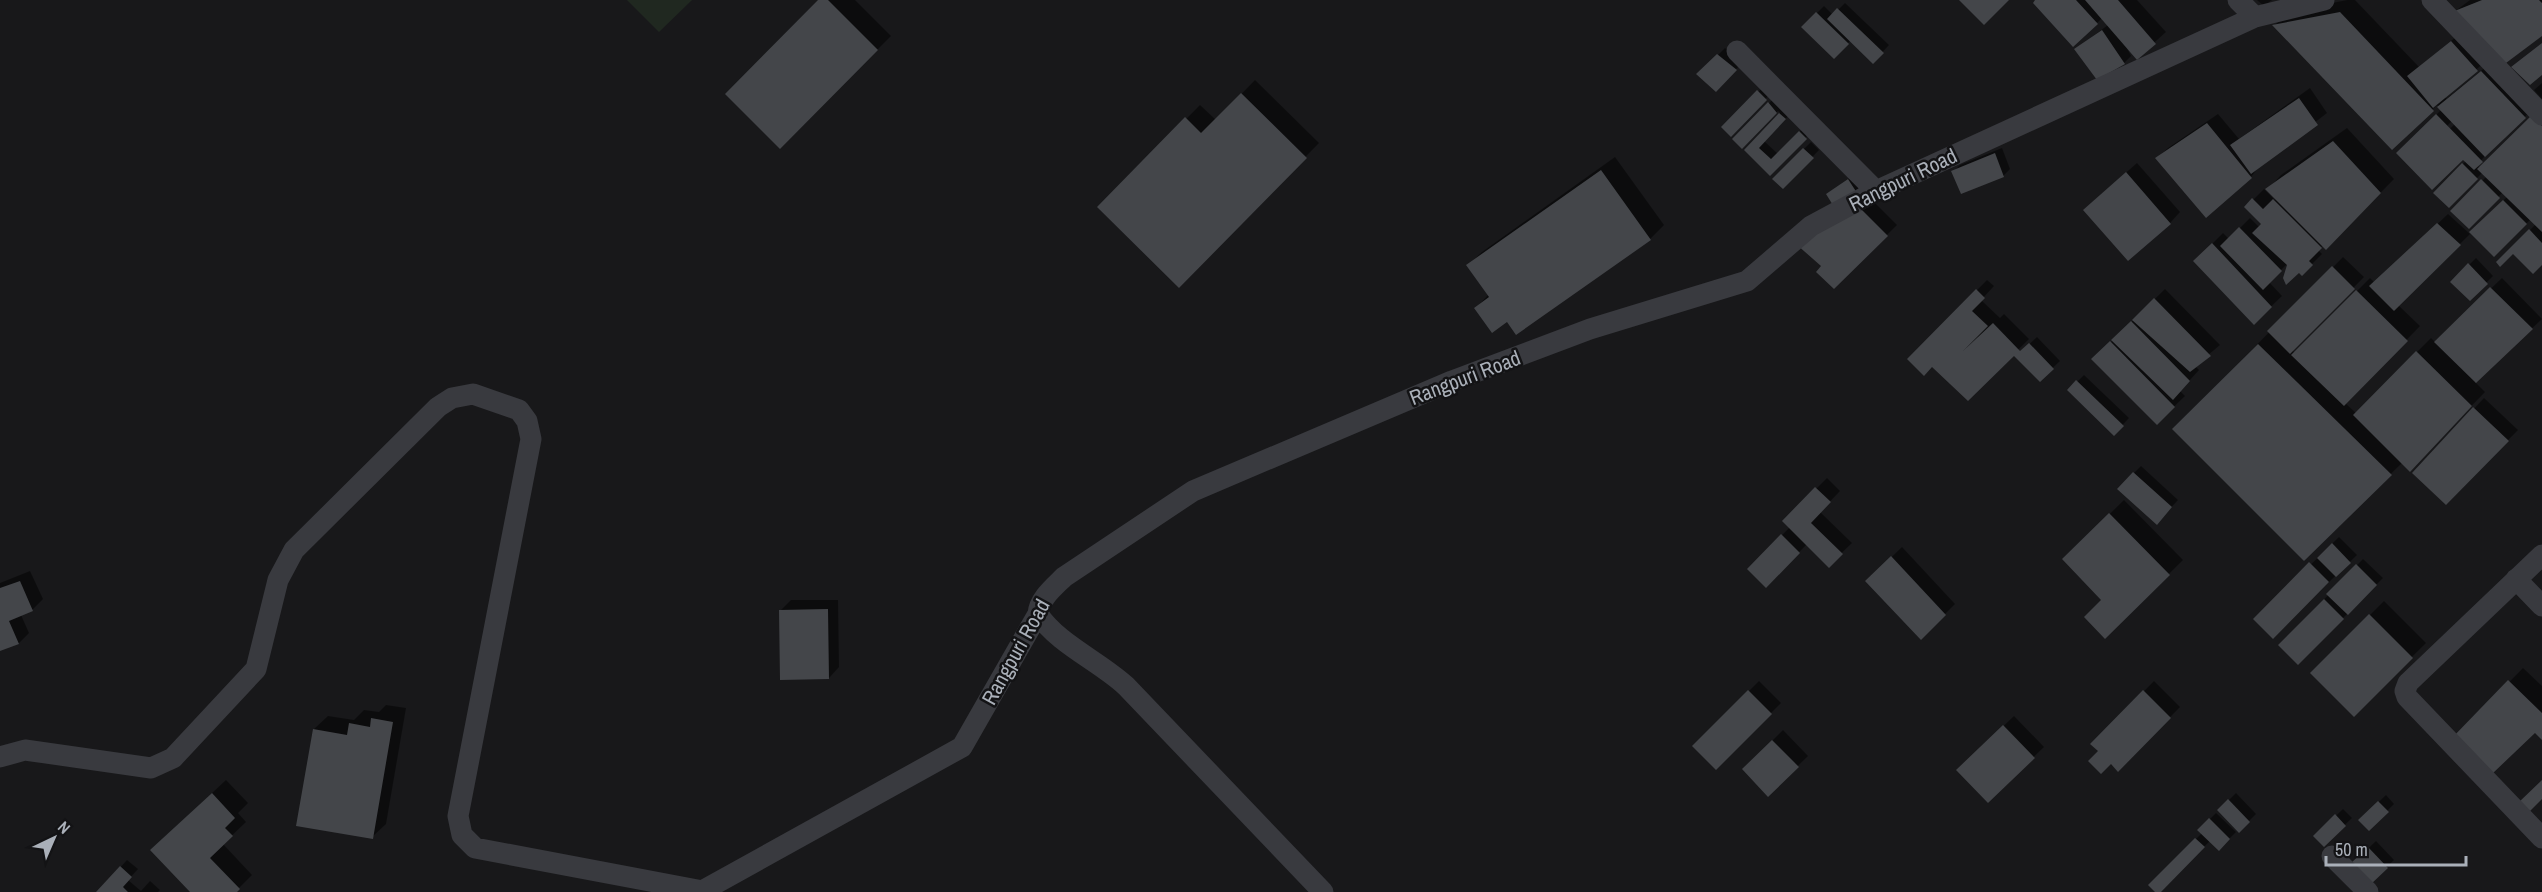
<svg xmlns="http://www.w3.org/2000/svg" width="2542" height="892" viewBox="0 0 2542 892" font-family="'Archivo Narrow',sans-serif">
  <rect width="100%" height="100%" fill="#18181a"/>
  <!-- green -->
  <path fill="#202820" d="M 627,0 L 692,0 L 659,32 Z"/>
  <!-- shadow -->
  <path fill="#0007" d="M 820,0 L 855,0 L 891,36 L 780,147 Z
    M 2037,0 L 2137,0 L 2166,32 L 2137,58 L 2125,44 L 2131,56 L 2124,63 L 2076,49 L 2108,25 L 2102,18 L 2097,23 Z
    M 2257,0 L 2272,0 L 2264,6 Z
    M 2347,0 L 2355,0 L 2419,67 L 2462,32 L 2487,60 L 2445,97 L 2446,99 L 2492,62 L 2535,107 L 2491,149 L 2477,165 L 2480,168 L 2542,107 L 2542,263 L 2513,252 L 2498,262 L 2536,224 L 2531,219 L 2494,255 L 2471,232 L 2508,196 L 2503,192 L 2469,227 L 2452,211 L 2487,176 L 2483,172 L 2449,206 L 2435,193 L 2466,161 L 2463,158 L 2411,166 L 2455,124 L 2452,121 L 2408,164 L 2398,153 L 2441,110 L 2437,105 L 2392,148 L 2275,25 L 2288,12 Z
    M 2470,0 L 2542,0 L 2542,34 L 2454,12 Z
    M 1845,3 L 1889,45 L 1873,62 L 1851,40 L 1834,57 L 1803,27 L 1824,6 L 1833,15 Z
    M 1725,48 L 1742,63 L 1716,90 L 1699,74 Z
    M 1255,80 L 1319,143 L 1179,285 L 1099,207 L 1200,105 L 1216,120 Z
    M 2542,83 L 2542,99 L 2534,90 Z
    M 1765,85 L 1772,92 L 1731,134 L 1724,127 Z
    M 2310,88 L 2327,113 L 2260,165 L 2251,177 L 2157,158 L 2168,148 L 2218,114 L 2239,139 Z
    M 1775,97 L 1792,112 L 1764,141 L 1778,154 L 1806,125 L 1812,131 L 1770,174 L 1746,150 L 1780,113 L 1778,111 L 1742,147 L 1734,139 Z
    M 2347,128 L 2394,179 L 2326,248 L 2323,245 L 2318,250 L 2322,254 L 2302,274 L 2290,261 L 2269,282 L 2282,296 L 2254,323 L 2195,261 L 2223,233 L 2229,239 L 2250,218 L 2260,228 L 2263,224 L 2246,207 L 2264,189 L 2275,200 L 2277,198 L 2268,189 L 2281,175 Z
    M 1811,142 L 1819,150 L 1783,187 L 1774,179 Z
    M 2002,148 L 2010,169 L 2003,176 L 1961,193 L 1953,172 L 1960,165 Z
    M 1615,157 L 1664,225 L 1650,239 L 1507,320 L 1476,308 L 1489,294 L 1468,265 L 1482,252 Z
    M 2137,163 L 2180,212 L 2170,223 L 2095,200 Z
    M 1855,174 L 1864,188 L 1858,195 L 1827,194 Z
    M 1872,200 L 1897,225 L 1834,287 L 1823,266 L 1799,244 Z
    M 2448,214 L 2470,234 L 2398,305 L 2420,326 L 2345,403 L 2356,413 L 2431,338 L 2435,342 L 2502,278 L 2542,319 L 2475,382 L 2485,392 L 2423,456 L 2402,463 L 2304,558 L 2174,429 L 2343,257 L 2364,277 L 2292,350 L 2295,353 L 2370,278 L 2375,283 Z
    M 2476,258 L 2493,276 L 2470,299 L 2452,282 Z
    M 1987,280 L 1994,286 L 1981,300 L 2000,318 L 2004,314 L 2029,339 L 1968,399 L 1933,365 L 1909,359 Z
    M 2165,289 L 2220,345 L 2195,366 L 2199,370 L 2180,391 L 2185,396 L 2157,423 L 2094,359 Z
    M 2037,337 L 2060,361 L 2040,380 L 2017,356 Z
    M 2084,375 L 2129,418 L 2114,434 L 2069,390 Z
    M 2484,398 L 2518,430 L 2446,503 L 2414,473 Z
    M 2141,466 L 2178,500 L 2163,516 L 2134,473 Z
    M 1827,478 L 1840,491 L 1820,512 L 1852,543 L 1829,565 L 1807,544 L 1766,586 L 1749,569 L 1790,527 L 1784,521 Z
    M 2124,500 L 2183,560 L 2105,637 L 2103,600 L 2064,559 Z
    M 2339,537 L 2357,555 L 2273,636 L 2255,619 Z
    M 1902,547 L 1955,604 L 1921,638 L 1867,581 Z
    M 2363,559 L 2383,578 L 2298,663 L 2280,645 Z
    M 30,571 L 43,599 L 33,609 L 21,615 L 29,633 L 19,643 L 0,649 L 0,583 Z
    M 791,600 L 838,600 L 839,667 L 829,678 L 780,611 Z
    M 2384,601 L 2426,643 L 2354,714 L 2312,673 Z
    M 2523,668 L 2542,686 L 2542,738 L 2535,731 L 2453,739 Z
    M 1759,681 L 1781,703 L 1716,768 L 1694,746 Z
    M 2154,681 L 2180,707 L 2118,770 L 2092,744 Z
    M 386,705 L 406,708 L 386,824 L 372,837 L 314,729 L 328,716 L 354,720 L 364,710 L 379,712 Z
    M 2014,716 L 2044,747 L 1988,801 L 1958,770 Z
    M 1783,730 L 1808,756 L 1768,795 L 1744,769 Z
    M 226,780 L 248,803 L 238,813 L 246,822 L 223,844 L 252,875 L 235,892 L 192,892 L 166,836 Z
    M 2236,793 L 2256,814 L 2239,831 L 2219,810 Z
    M 2386,795 L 2394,804 L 2369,829 L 2360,820 Z
    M 2343,809 L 2352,818 L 2324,845 L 2315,836 Z
    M 2216,813 L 2236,832 L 2219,849 L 2210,841 L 2157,892 L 2150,885 L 2202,833 L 2199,830 Z
    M 2376,841 L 2394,860 L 2370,883 L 2352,864 Z
    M 127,860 L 138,869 L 128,880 L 141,891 L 150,881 L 160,890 L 158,892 L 98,892 Z"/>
  <!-- building -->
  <path fill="#44464a" d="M 818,0 L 828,0 L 878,50 L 780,149 L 725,94 Z
    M 1959,0 L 2009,0 L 1984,25 Z
    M 2035,0 L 2076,0 L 2098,24 L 2073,47 L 2033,3 Z
    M 2085,0 L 2118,0 L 2156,44 L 2137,60 Z
    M 2482,0 L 2539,0 L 2542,3 L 2542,36 L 2502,66 L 2452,12 Z
    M 1837,8 L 1884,53 L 1873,64 L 1827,19 Z
    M 1816,12 L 1849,44 L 1834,59 L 1801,27 Z
    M 2340,12 L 2434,111 L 2392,150 L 2272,25 Z
    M 2102,30 L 2125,64 L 2097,80 L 2074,49 Z
    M 2451,41 L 2478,71 L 2433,108 L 2407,76 Z
    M 2542,43 L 2542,75 L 2530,85 L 2511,67 Z
    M 1717,54 L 1737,70 L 1716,92 L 1696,74 Z
    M 2481,71 L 2526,118 L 2485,157 L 2437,107 Z
    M 1757,90 L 1767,100 L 1731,137 L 1721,127 Z
    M 1241,93 L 1307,158 L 1179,288 L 1097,207 L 1185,117 L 1201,133 Z
    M 2299,98 L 2318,125 L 2251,174 L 2230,145 Z
    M 1768,102 L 1777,113 L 1742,149 L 1732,139 Z
    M 1779,113 L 1786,119 L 1759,148 L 1771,159 L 1799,131 L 1807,139 L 1770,176 L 1744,150 Z
    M 2436,114 L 2483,162 L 2474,170 L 2463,160 L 2432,190 L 2396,153 Z
    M 2532,115 L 2542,126 L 2542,232 L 2477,169 Z
    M 2207,123 L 2252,178 L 2206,218 L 2155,158 Z
    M 2333,141 L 2381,193 L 2326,250 L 2265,189 Z
    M 1803,148 L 1814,158 L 1783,189 L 1772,179 Z
    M 1995,153 L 2004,177 L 1961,194 L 1951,171 Z
    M 2462,163 L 2478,179 L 2449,208 L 2433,193 Z
    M 1601,170 L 1651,240 L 1516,335 L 1507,322 L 1492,333 L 1474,308 L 1489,297 L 1466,265 Z
    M 2126,172 L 2171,224 L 2128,261 L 2083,210 Z
    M 1848,179 L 1859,196 L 1836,210 L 1826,194 Z
    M 2481,179 L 2500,198 L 2469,229 L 2450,211 Z
    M 2252,198 L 2263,209 L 2273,199 L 2322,248 L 2309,261 L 2313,265 L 2302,276 L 2299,273 L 2286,285 L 2283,278 L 2287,265 L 2252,233 L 2261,224 L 2244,207 Z
    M 2503,200 L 2527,224 L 2494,257 L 2469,232 Z
    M 1861,209 L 1888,236 L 1834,289 L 1816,272 L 1821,266 L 1796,244 Z
    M 2437,223 L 2461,245 L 2394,311 L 2369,286 Z
    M 2239,227 L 2282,271 L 2263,290 L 2220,246 Z
    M 2529,229 L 2542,243 L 2542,265 L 2533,274 L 2513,254 L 2500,267 L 2496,262 Z
    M 2212,243 L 2272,307 L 2254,325 L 2193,261 Z
    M 2468,263 L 2488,284 L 2470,301 L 2450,282 Z
    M 2332,266 L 2355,289 L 2290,354 L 2267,331 Z
    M 2490,287 L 2533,329 L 2476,383 L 2434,342 Z
    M 1976,289 L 1985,298 L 1972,311 L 1988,326 L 1963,351 L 1993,323 L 2020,351 L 2029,343 L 2054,369 L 2040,382 L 2014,356 L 1968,401 L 1932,367 L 1924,376 L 1907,359 Z
    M 2356,290 L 2408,341 L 2344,406 L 2291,355 Z
    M 2154,298 L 2211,356 L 2190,372 L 2132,320 Z
    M 2131,321 L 2190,381 L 2173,400 L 2111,340 Z
    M 2110,341 L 2175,407 L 2157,425 L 2091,359 Z
    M 2258,344 L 2392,475 L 2304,561 L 2172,429 Z
    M 2416,351 L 2472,406 L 2410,472 L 2353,415 Z
    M 2076,380 L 2124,426 L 2114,436 L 2067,390 Z
    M 2473,407 L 2509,441 L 2446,505 L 2412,473 Z
    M 2133,472 L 2172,507 L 2157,525 L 2117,489 Z
    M 1815,487 L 1831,502 L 1811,523 L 1843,554 L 1829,568 L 1782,521 Z
    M 2109,513 L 2170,575 L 2105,639 L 2084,617 L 2101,600 L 2062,559 Z
    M 1781,534 L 1800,553 L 1766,588 L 1747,569 Z
    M 2332,543 L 2351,563 L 2336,577 L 2317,558 Z
    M 1891,556 L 1946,615 L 1921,640 L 1865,581 Z
    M 2309,562 L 2329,582 L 2273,639 L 2253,619 Z
    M 2356,564 L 2377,585 L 2348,615 L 2326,594 Z
    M 20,581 L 33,611 L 9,621 L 19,644 L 0,651 L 0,588 Z
    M 2324,599 L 2344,619 L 2298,665 L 2278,645 Z
    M 828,609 L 829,679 L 780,680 L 779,610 Z
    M 2369,614 L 2413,658 L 2354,717 L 2310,673 Z
    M 2508,680 L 2542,713 L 2542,740 L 2535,733 L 2492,774 L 2451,739 Z
    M 1748,690 L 1772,714 L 1716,770 L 1692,746 Z
    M 2143,690 L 2171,718 L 2118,772 L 2111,764 L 2101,774 L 2088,761 L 2098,751 L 2090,744 Z
    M 371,718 L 393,722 L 373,839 L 296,826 L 313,729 L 347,735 L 349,723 L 370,727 Z
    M 2003,725 L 2035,758 L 1988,803 L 1956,770 Z
    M 1772,740 L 1799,767 L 1768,797 L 1742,769 Z
    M 2542,780 L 2542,799 L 2528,813 L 2518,803 Z
    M 212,793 L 235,818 L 225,828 L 233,836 L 210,858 L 240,889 L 237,892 L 190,892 L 150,850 Z
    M 2228,799 L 2250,822 L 2239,833 L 2217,810 Z
    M 2378,801 L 2389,812 L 2369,831 L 2358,820 Z
    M 2335,814 L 2346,826 L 2324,847 L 2313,836 Z
    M 2209,818 L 2230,839 L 2219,851 L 2197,830 Z
    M 2195,838 L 2205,847 L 2161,892 L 2155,892 L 2148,885 Z
    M 2368,847 L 2388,868 L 2370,885 L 2350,864 Z
    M 120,866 L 132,877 L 123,887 L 128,892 L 96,892 Z"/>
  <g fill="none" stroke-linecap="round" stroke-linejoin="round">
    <!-- minor -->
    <path stroke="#393a3f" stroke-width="21" d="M 2238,0 L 2255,17
      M 2432,0 L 2542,115
      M 1737,51 L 1876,191
      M 2542,555 L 2408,683 L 2405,691 L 2407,697 L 2542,838
      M 2516,579 L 2542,606
      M 1038,614 C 1058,644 1099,661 1126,686 L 1323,892
      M 0,757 L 25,750 L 151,768 L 173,758 L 256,669 L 278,580 L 294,550 L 438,407 L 452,398 L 473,394 L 519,410 L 527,421 L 531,439 L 458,816 L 462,835 L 475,848 L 708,892
      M 2332,856 L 2368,892
      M 704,890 L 962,747 L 1038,614 C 1039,599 1054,587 1064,577 L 1193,491 L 1452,381 L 1590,329 L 1747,281 L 1811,226 L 1876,191 L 2255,17 L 2324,0"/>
  </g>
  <g text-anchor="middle" stroke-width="5" stroke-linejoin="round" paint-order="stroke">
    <!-- street labels -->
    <g font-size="21" fill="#aab0b9" stroke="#131315">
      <text transform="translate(1903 180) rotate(-26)" y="7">Rangpuri Road</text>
      <text transform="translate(1465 378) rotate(-21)" y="7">Rangpuri Road</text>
      <text transform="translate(1016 652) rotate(-61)" y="7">Rangpuri Road</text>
    </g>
  </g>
  <!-- north arrow -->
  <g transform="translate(54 838) rotate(44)" stroke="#131315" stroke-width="4.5" paint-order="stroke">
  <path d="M0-4.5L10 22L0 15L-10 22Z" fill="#aab0b9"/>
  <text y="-9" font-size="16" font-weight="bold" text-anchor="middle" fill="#aab0b9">N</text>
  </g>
  <!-- scale -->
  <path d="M2326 856v9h140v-9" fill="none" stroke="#aab0b9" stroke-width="3"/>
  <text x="2335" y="856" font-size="18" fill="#aab0b9" stroke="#131315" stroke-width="4.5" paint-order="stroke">50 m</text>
</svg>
